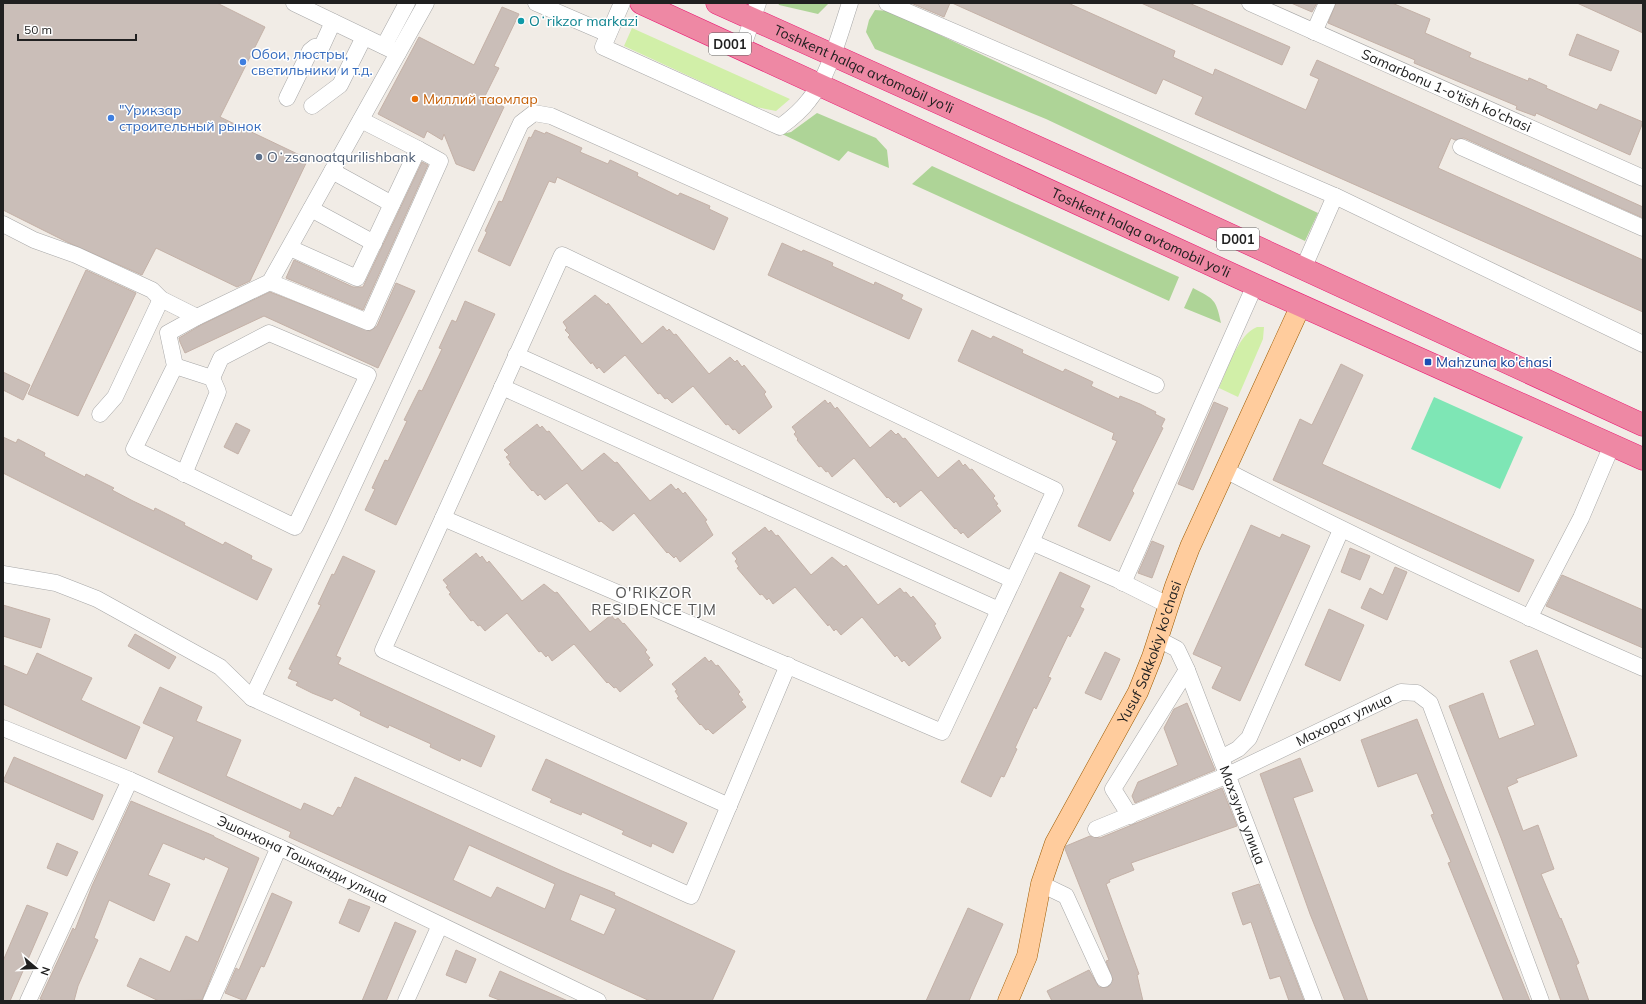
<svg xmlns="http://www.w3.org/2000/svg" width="1646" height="1004" viewBox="0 0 1646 1004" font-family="Mulish,sans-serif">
  <rect width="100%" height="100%" fill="#f1ece6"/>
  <!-- grass -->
  <path fill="#d1efa8" d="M 632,28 L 790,99 L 776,111 L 756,107 L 624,46 Z
    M 1257,327 L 1264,327 L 1263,339 L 1238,397 L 1219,388 C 1227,371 1238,334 1257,327 Z"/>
  <!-- forest -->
  <path fill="#aed497" d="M 778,3 L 829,3 L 818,14 L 779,5 Z
    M 875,10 L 889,11 L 1318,213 L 1305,241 L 1046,119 L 875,49 L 866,32 L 869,20 Z
    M 817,113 L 876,138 L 887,150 L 889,168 L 848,151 L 839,161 L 782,134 L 791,132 Z
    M 932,166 L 1179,277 L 1169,301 L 912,184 Z
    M 1193,288 C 1214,299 1216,299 1221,323 L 1184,308 Z"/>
  <!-- pitch -->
  <path fill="#7ee6b5" d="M 1434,397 L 1523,437 L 1500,489 L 1411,449 Z"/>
  <!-- building -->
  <path fill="#cabeb8" stroke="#c4b1a7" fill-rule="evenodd" d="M 3,3 L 217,3 L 265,27 L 220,117 L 308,159 L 250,281 L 237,287 L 156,248 L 142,275 L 67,242 L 3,210 Z
    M 911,3 L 950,3 L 944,17 Z
    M 952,3 L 1068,3 L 1175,51 L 1173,57 L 1213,75 L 1215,69 L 1306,110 L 1319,79 L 1310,75 L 1317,60 L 1643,207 L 1643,218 L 1464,138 L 1455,140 L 1451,138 L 1438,168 L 1643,260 L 1643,312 L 1195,114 L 1203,97 L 1163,79 L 1156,94 Z
    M 1141,3 L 1189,3 L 1290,47 L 1282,65 Z
    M 1291,3 L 1317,3 L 1312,12 Z
    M 1336,3 L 1392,3 L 1430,19 L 1425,33 L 1471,53 L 1469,57 L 1528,81 L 1529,78 L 1547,86 L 1546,88 L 1597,110 L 1600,104 L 1643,122 L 1630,155 L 1536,113 L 1535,116 L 1516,109 L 1517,106 L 1414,63 L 1415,60 L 1328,23 Z
    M 1577,3 L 1643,3 L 1643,33 Z
    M 502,7 L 519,14 L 494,66 L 499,68 L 484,98 L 504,107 L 474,171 L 456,164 L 444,134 L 442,140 L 427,131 L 424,138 L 378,114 L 419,37 L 474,65 Z
    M 1577,34 L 1619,51 L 1611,71 L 1569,55 Z
    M 535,130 L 545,134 L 546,132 L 562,139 L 582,148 L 580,152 L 608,164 L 610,160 L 638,173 L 637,176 L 678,196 L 680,193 L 710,206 L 709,209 L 728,218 L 714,250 L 557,177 L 555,183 L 549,181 L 510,266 L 478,251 L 487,232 L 485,231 L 499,201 L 502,202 L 529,137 L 531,138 Z
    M 422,162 L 428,165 L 363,310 L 286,278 L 294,260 L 353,287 L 363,287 Z
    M 782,243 L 802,252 L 803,250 L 833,263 L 832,266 L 874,285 L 875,282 L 903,295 L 901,299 L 922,309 L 909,339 L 768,275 Z
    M 86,270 L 136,293 L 78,416 L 28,394 Z
    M 396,283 L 415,291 L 378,368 L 264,316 L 185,353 L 180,342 L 179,338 L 201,325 L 270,292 L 370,331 L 377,326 Z
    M 595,295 L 607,305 L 608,303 L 642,344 L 663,326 L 667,331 L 669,329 L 674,335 L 676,334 L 709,374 L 730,357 L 735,362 L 737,360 L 742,367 L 744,365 L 766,392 L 764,394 L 772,407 L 739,434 L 735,429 L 733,430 L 728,424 L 726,425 L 693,386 L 672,403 L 667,398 L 665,399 L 660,393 L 658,394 L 625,355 L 604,373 L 599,367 L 597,369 L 592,362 L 591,364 L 568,337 L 570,335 L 565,330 L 567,328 L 563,322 Z
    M 465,301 L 495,314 L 396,525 L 365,510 L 375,489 L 372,488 L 385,460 L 388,461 L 407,421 L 404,420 L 419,390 L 422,391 L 442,349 L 439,348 L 452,320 L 456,322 Z
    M 972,330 L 991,339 L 993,336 L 1023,350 L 1022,353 L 1063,372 L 1065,369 L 1093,382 L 1091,386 L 1119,399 L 1120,396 L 1140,404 L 1156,412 L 1155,414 L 1165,419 L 1161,427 L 1163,428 L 1132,491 L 1134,493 L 1110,541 L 1078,526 L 1117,441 L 1112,439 L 1114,433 L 958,361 Z
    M 1341,364 L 1363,375 L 1322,464 L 1534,560 L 1519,592 L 1273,480 L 1300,419 L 1312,425 Z
    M 3,372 L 30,385 L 23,400 L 3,390 Z
    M 825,400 L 828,404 L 830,402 L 835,409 L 837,407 L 870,448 L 891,430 L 896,435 L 898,433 L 903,439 L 905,438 L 938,478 L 959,460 L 963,466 L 965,464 L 970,470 L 972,469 L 995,496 L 993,498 L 998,504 L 996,505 L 1001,511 L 968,538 L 963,532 L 961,534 L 956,528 L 955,529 L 921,490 L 900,507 L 896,501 L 894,503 L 888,497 L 887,498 L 854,458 L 832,477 L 828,471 L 826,472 L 821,466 L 819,467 L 797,440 L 798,439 L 794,434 L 796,432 L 792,427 Z
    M 1214,402 L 1228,408 L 1193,490 L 1178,484 Z
    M 236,423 L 250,430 L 238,454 L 224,447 Z
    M 537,424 L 540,428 L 542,426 L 547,432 L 549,431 L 582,471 L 604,453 L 615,463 L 617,462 L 650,501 L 671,484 L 676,490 L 678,488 L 683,494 L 685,492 L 707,520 L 705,521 L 713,535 L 680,562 L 676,556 L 674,558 L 668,552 L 667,553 L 634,513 L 613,531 L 601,521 L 599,522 L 567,483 L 545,500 L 540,494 L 538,496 L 533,490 L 532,491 L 509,464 L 511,463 L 506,457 L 509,455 L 504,450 Z
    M 3,437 L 16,443 L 18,439 L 45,453 L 44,456 L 85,477 L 86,474 L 114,488 L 112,490 L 133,501 L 154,511 L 155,508 L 185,523 L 184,525 L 223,545 L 225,542 L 252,556 L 251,559 L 272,569 L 257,600 L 3,473 Z
    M 1251,525 L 1280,538 L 1282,534 L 1310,546 L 1240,701 L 1212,688 L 1222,667 L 1193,654 Z
    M 765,527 L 769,532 L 771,530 L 776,536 L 778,535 L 811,575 L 832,557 L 844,567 L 846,565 L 878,605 L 900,588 L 904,593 L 906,592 L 911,598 L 913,596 L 936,624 L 934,625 L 941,638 L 909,666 L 904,660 L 902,662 L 897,655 L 895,657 L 862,617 L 841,635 L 836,629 L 834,631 L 829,624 L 828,626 L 795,587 L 773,604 L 769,598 L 767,600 L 762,594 L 760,595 L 737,568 L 739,567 L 735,561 L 737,559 L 732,553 Z
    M 1152,541 L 1164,546 L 1152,578 L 1138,573 Z
    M 1350,548 L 1370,556 L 1360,580 L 1341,572 Z
    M 476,553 L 480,558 L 482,556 L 487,563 L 489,561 L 522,601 L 544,584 L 555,593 L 557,592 L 590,632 L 611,615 L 615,620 L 618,618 L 623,624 L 624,623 L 647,650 L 645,652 L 650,658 L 648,659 L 653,665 L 620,692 L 616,687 L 614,688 L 608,682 L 607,683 L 574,644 L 552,661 L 548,655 L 546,657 L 541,651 L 539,652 L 507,613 L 485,631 L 480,625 L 478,626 L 473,620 L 471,621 L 449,594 L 451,593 L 446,587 L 448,586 L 443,580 Z
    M 343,556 L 375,571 L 336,656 L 341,658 L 338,664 L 495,736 L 481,767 L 461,758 L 460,761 L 430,747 L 431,744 L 389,725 L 388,728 L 360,715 L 361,712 L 334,698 L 332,701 L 312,693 L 296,685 L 298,682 L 288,678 L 292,670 L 289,669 L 321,605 L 318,604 L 332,574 L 334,575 Z
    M 1395,567 L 1407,572 L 1387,620 L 1361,608 L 1370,588 L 1383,595 Z
    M 1060,572 L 1090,586 L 1080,607 L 1084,609 L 1070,637 L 1068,635 L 1048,677 L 1051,678 L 1036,709 L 1034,707 L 1015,748 L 1017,749 L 1004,777 L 1001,776 L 991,797 L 961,782 Z
    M 1562,575 L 1643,610 L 1643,648 L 1546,606 Z
    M 3,605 L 50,619 L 41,648 L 3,636 Z
    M 1329,609 L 1364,625 L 1340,681 L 1305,665 Z
    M 135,634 L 176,657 L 169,669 L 128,646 Z
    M 1537,650 L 1577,756 L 1516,779 L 1518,782 L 1507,787 L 1523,831 L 1538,825 L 1554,869 L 1541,874 L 1560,919 L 1561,918 L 1579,963 L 1576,965 L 1589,1001 L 1561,1001 L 1501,838 L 1449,706 L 1483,693 L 1499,739 L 1535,725 L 1510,661 Z
    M 1105,652 L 1120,659 L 1101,700 L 1085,693 Z
    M 37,653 L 92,678 L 81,700 L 140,727 L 126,759 L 3,704 L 3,665 L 27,675 Z
    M 705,657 L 709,662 L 711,660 L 716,666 L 718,665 L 740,692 L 738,694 L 743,700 L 741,701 L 746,707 L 713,734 L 708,729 L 706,730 L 701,724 L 700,725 L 677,698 L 679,697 L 675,691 L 677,690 L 672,684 Z
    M 160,687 L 202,707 L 196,721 L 241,740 L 226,776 L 301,810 L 304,803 L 333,816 L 338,807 L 341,808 L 355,777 L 562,871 L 615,893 L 614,895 L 735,951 L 712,1001 L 650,1001 L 289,837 L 291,832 L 158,772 L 174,737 L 143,723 ZM 469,845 L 555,884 L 545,909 L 497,887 L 491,898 L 453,880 ZM 580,894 L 616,909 L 604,935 L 570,920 Z
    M 1187,703 L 1215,770 L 1135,803 L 1132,796 L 1138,782 L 1178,765 L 1164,728 L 1174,709 Z
    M 1417,719 L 1444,789 L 1530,1001 L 1504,1001 L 1448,863 L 1451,862 L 1431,815 L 1434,814 L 1417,773 L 1378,787 L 1361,740 Z
    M 14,757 L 103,795 L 93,820 L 3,781 Z
    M 1300,758 L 1313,791 L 1293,798 L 1368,1001 L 1345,1001 L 1310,914 L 1260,774 Z
    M 546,759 L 687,823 L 673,853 L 652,843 L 651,847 L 622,834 L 624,831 L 582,812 L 581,815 L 550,802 L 552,799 L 532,790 Z
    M 1222,788 L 1237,826 L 1131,863 L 1134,870 L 1109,880 L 1110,882 L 1106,884 L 1139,974 L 1137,975 L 1143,1001 L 1052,1001 L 1047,991 L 1089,970 L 1099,987 L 1108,987 L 1113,980 L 1106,961 L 1109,960 L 1065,849 L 1066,846 L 1090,836 L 1100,838 Z
    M 131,801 L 214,836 L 214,837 L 259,858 L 202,1000 L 159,1001 L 127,986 L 140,958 L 170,972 L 186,936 L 198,942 L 229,868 L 205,857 L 204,860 L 163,843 L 148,875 L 170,884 L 154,921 L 109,900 L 94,938 L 98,940 L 78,986 L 74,1001 L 45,1001 L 40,999 L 73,928 L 75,930 L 92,886 Z
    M 57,843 L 78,852 L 67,876 L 47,868 Z
    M 1259,884 L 1298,985 L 1304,1001 L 1289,1001 L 1280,976 L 1270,979 L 1251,922 L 1243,925 L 1232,893 Z
    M 272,893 L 292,902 L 264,967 L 261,966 L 245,1001 L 225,993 L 236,968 L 239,970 Z
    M 349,899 L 370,907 L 359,932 L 339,923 Z
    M 27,905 L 48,913 L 10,1001 L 3,1001 L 3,961 Z
    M 968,908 L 1003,924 L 974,989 L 969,1001 L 926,1001 Z
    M 395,922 L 416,931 L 405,956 L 386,1001 L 362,1001 Z
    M 456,950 L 476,959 L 466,983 L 446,975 Z
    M 500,971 L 520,980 L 568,1001 L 502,1001 L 489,996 Z"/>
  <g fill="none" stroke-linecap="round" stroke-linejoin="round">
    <defs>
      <g id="minor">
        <path d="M 294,3 L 398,53"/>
        <path d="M 536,3 L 608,34"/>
        <path d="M 622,3 L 603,47 L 780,127 C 791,119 801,111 809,100 C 829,76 840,33 850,3"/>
        <path d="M 887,3 L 1335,196 L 1643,344"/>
        <path id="s1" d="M 1250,3 L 1643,178"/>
        <path d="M 1314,32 L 1327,3"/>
        <path d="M 384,46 L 407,3"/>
        <path d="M 742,49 L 758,3"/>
        <path d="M 287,98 L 310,51 L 315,47 L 322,46 L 333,22"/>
        <path d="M 312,106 L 340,85 L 364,37"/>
        <path d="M 1461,147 L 1643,228"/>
        <path d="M 332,171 L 392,204"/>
        <path d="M 311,209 L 374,243"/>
        <path d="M 3,224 L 34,240 L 76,255 L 152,290 L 161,299 L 197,317"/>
        <path d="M 290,248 L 357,278 L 418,149 L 361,120"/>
        <path d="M 1303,269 L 1335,196"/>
        <path d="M 270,282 L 368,322 L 440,161 L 418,149"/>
        <path d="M 516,355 L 1013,580"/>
        <path d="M 175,366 L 212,378 L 218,392 L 184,474"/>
        <path d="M 212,378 L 221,358 L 269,333 L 368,375 L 295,527 L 134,449 L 175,366 L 168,333 L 197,317 L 270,282 L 426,3"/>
        <path d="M 502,387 L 999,610"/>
        <path d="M 100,414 L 115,397 L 161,299"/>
        <path d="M 1225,470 C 1362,541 1501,606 1643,668"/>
        <path d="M 443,518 L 383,650 L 729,806"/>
        <path d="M 1031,542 L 942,732 L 443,518 L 562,255 L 1055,490 L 1031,542 L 1118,580 L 1168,605"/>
        <path d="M 3,574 L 56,583 L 97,599 L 220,667 L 252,698 L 691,896 L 788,665"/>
        <path d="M 1123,583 L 1255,285"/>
        <path d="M 1529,618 L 1581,518 L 1612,445"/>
        <path id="s2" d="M 1158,639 L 1177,649 L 1187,670 L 1314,1001"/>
        <path d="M 252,698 L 335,525 L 521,123 L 534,113 L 551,116 L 1156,385"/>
        <path id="s3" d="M 3,728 L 130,780 L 279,847 L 598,1001"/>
        <path d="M 1221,758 L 1238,749 L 1249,738 L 1341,530"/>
        <path d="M 1130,816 L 1113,789 L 1187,670"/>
        <path id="s4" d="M 1096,829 L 1228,775 L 1401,692 L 1417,693 L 1430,703 L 1541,1001"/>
        <path d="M 1041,884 L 1066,896 L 1104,979"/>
        <path d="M 28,1001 L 130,780"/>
        <path d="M 211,1001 L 279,847"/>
        <path d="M 406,1001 L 440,925"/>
      </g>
      <g id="major">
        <path id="s5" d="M 1008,1001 L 1027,956 L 1041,884 L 1055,843 L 1138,692 L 1152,657 L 1175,586 L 1190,547 L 1301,305"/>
      </g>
      <g id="highway">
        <path id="s6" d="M 641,3 L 1255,285 L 1643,459"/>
        <path id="s7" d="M 717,3 L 1126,187 L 1643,425"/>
      </g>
    </defs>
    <!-- minor casing -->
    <use href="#minor" stroke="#a7a7a7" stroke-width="17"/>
    <!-- major casing -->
    <use href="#major" stroke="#9c5a00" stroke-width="21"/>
    <!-- highway casing -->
    <use href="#highway" stroke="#ea1873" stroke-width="23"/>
    <!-- minor -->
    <use href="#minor" stroke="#fff" stroke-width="16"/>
    <!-- major -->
    <use href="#major" stroke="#ffcc9d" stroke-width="20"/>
    <!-- highway -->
    <use href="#highway" stroke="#ee88a4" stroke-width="22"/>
  </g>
  <!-- markers -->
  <circle fill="#0f9aa8" stroke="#fff" stroke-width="1.5" cx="521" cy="21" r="4"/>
  <g fill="#3f7fe0" stroke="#fff" stroke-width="1.5">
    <circle cx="243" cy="62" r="4"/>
    <circle cx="111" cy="118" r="4"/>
  </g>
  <circle fill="#e8710a" stroke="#fff" stroke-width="1.5" cx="415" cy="99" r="4"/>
  <circle fill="#5c6f8a" stroke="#fff" stroke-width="1.5" cx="259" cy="157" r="4"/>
  <rect fill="#1a4fb4" stroke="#fff" stroke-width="1.5" x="1424" y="358" width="8" height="8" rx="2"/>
  <g text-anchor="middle" stroke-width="3" stroke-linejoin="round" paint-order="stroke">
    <!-- shield labels -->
    <g fill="#fff" stroke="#636363" stroke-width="1">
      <rect x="709" y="33" width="42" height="22" rx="3"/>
      <rect x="1217" y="228" width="42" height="22" rx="3"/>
    </g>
    <g font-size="13" font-weight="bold" fill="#202020">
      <text x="730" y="49">D001</text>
      <text x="1238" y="244">D001</text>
    </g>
    <!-- culture labels -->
    <g font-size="14" fill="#0d838f" stroke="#fff" text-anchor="start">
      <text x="529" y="26">Oʻrikzor markazi</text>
    </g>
    <!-- shop labels -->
    <g font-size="14" fill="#366cbe" stroke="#fff" text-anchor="start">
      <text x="251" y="59">Обои, люстры,<tspan x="251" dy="16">светильники и т.д.</tspan></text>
      <text x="119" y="115">"Урикзар<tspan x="119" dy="16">строительный рынок</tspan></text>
    </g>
    <!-- street labels -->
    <g font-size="14" fill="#202020" stroke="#fff">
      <text dy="5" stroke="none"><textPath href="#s7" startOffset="161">Toshkent halqa avtomobil yo'li</textPath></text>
      <text dy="5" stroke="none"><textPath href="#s1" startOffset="215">Samarbonu 1-o'tish ko'chasi</textPath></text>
      <text dy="5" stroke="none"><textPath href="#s6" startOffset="550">Toshkent halqa avtomobil yo'li</textPath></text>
      <text dy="5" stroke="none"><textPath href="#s5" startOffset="379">Yusuf Sakkokiy ko'chasi</textPath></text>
      <text dy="5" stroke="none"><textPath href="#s4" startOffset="271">Махорат улица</textPath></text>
      <text dy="5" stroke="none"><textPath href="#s2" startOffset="200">Махзуна улица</textPath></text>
      <text dy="5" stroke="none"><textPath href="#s3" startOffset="327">Эшонхона Тошканди улица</textPath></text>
    </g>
    <!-- food labels -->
    <g font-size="14" fill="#c56008" stroke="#fff" text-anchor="start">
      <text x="423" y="104">Миллий таомлар</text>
    </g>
    <!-- service labels -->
    <g font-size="14" fill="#4e5e75" stroke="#fff" text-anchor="start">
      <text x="267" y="162">Oʻzsanoatqurilishbank</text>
    </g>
    <!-- transit labels -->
    <g font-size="14" fill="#164399" stroke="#fff" text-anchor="start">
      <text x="1436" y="367">Mahzuna ko'chasi</text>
    </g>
    <!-- neighbourhood labels -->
    <g font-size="15" letter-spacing="1" fill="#535353" stroke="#fff">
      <text x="654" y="598">O'RIKZOR<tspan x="654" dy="17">RESIDENCE TJM</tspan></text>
    </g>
  </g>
  <!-- border -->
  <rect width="1646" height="1004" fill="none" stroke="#202020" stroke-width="8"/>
  <!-- north arrow -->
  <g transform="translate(36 968) rotate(109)" stroke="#ffffff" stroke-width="3" paint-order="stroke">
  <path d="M0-3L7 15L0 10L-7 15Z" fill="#202020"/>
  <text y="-6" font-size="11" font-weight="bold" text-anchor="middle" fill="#202020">N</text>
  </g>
  <!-- scale -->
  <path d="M18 34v6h118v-6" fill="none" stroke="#202020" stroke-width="2"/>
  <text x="24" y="34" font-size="12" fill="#202020" stroke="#ffffff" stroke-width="3" paint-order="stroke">50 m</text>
</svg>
